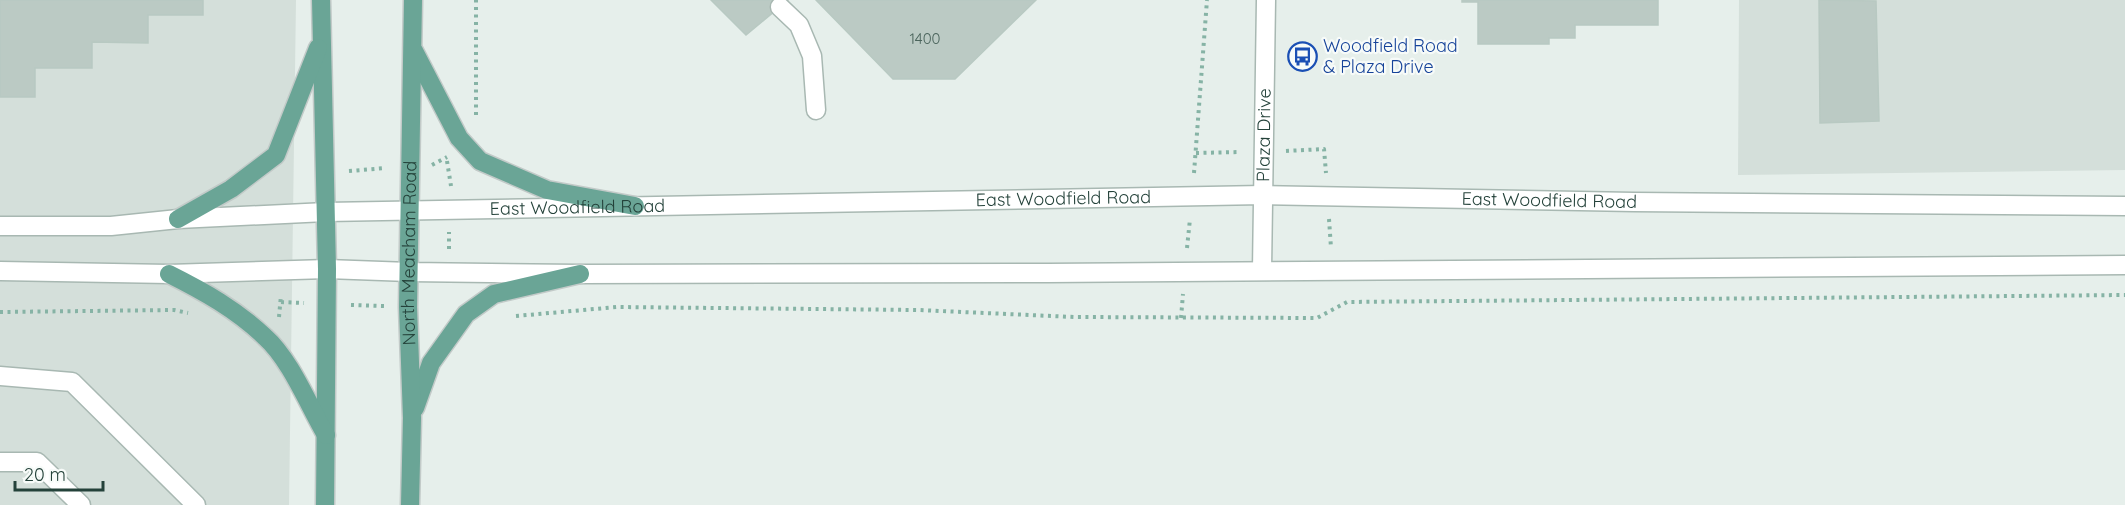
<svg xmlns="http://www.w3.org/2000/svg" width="2125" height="505" viewBox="0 0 2125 505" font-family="Quicksand,sans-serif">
  <rect width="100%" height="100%" fill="#e6efeb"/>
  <!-- built -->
  <path fill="#d4dfda" d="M 0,0 L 296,0 L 289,505 L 0,505 Z
    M 1739,0 L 2125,0 L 2125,170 L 1738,175 Z"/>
  <!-- building -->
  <path fill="#bbcac4" stroke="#b8c9c2" stroke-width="1.5" d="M 0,0 L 203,0 L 203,15 L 148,15 L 148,43 L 92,42 L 92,68 L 35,68 L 35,97 L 0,97 Z
    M 711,0 L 788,0 L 746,35 Z
    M 816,0 L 1036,0 L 955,79 L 893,79 Z
    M 1462,0 L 1658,0 L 1658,25 L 1575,25 L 1575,38 L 1549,38 L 1549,44 L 1478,44 L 1478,2 L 1462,2 Z
    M 1819,0 L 1876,1 L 1879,121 L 1820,123 Z"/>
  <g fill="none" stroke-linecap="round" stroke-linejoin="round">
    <defs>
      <g id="minor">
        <path d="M 780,7 L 799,25 L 812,56 L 816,110"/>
        <path id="s1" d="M 0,226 L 111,226 L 178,219 L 326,212 L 1263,195 L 1634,202 L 2125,206"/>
        <path id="s2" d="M 1262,270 L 1266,0"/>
        <path d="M 0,271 L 169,274 L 327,269 L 409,272 L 580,274 L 1048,273 L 2125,265"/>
        <path d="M 0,376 L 72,382 L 196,505"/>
        <path d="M 0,462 L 37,462 L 81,505"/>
      </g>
      <g id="major">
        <path d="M 321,0 L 327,269 L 325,505"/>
        <path d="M 414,51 L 459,138 L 480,161 L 547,190 L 635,206"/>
        <path d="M 178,219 L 231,189 L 276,155 L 318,48"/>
        <path d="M 169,274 C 203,291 237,310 265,337 C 290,359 309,406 326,435"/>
        <path d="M 415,408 L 431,363 L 466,314 L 494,294 L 580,274"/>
        <path id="s3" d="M 410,505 L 412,418 L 408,307 L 413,0"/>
      </g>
    </defs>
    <!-- minor casing -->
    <use href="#minor" stroke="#a8b8b2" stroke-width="21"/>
    <!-- major casing -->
    <use href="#major" stroke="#c2cac8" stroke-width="21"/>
    <!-- path -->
    <path stroke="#86b3a5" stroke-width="4" stroke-dasharray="3 4.5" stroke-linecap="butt" d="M 476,115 L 476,0
      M 1286,151 L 1324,149 L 1326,173
      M 1196,153 L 1240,152
      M 447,161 L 451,186
      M 432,165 L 447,157
      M 349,171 L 386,168
      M 1194,173 L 1207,0
      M 1329,219 L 1331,248
      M 1187,248 L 1190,219
      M 449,249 L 449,232
      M 281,302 L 304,303
      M 351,305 L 385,306
      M 0,312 L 174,310 L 188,313
      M 516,316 L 617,307 L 918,310 L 1074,317 L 1317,318 L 1347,302 L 2125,295
      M 279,317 L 281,295
      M 1181,318 L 1183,294"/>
    <!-- minor -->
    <use href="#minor" stroke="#fff" stroke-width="18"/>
    <!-- major -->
    <use href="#major" stroke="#6aa596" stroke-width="18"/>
  </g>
  <!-- icons -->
  <defs>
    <symbol id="bus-ring" viewBox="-11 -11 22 22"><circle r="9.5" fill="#f7fbf9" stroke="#1a4fb4" stroke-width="1.5"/><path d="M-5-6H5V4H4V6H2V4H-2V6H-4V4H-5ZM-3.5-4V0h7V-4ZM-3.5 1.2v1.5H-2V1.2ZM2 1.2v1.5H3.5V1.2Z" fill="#1a4fb4"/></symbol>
  </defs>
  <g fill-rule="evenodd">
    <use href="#bus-ring" x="1286" y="40" width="33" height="33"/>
  </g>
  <g text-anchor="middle" stroke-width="4.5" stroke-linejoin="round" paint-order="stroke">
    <!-- number labels -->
    <g font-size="15" fill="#4a645c">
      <text x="925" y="44">1400</text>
    </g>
    <!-- transit labels -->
    <g font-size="18" fill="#164399" stroke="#f7fbf9" text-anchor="start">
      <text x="1323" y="52">Woodfield Road<tspan x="1323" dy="21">&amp; Plaza Drive</tspan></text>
    </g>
    <!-- street labels -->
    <g font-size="18" fill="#24423a" stroke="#f7fbf9">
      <text dy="6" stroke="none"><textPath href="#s2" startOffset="135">Plaza Drive</textPath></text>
      <text dy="6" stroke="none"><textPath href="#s1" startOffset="1064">East Woodfield Road</textPath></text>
      <text dy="6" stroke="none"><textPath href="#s1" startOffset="1550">East Woodfield Road</textPath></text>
      <text dy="6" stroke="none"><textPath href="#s1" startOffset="578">East Woodfield Road</textPath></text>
      <text dy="6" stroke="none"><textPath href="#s3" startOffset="252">North Meacham Road</textPath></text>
    </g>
  </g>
  <!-- scale -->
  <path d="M15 481v9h88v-9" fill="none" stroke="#24423a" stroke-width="3"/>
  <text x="24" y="481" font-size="18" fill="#24423a" stroke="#f7fbf9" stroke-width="4.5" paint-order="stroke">20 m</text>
</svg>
